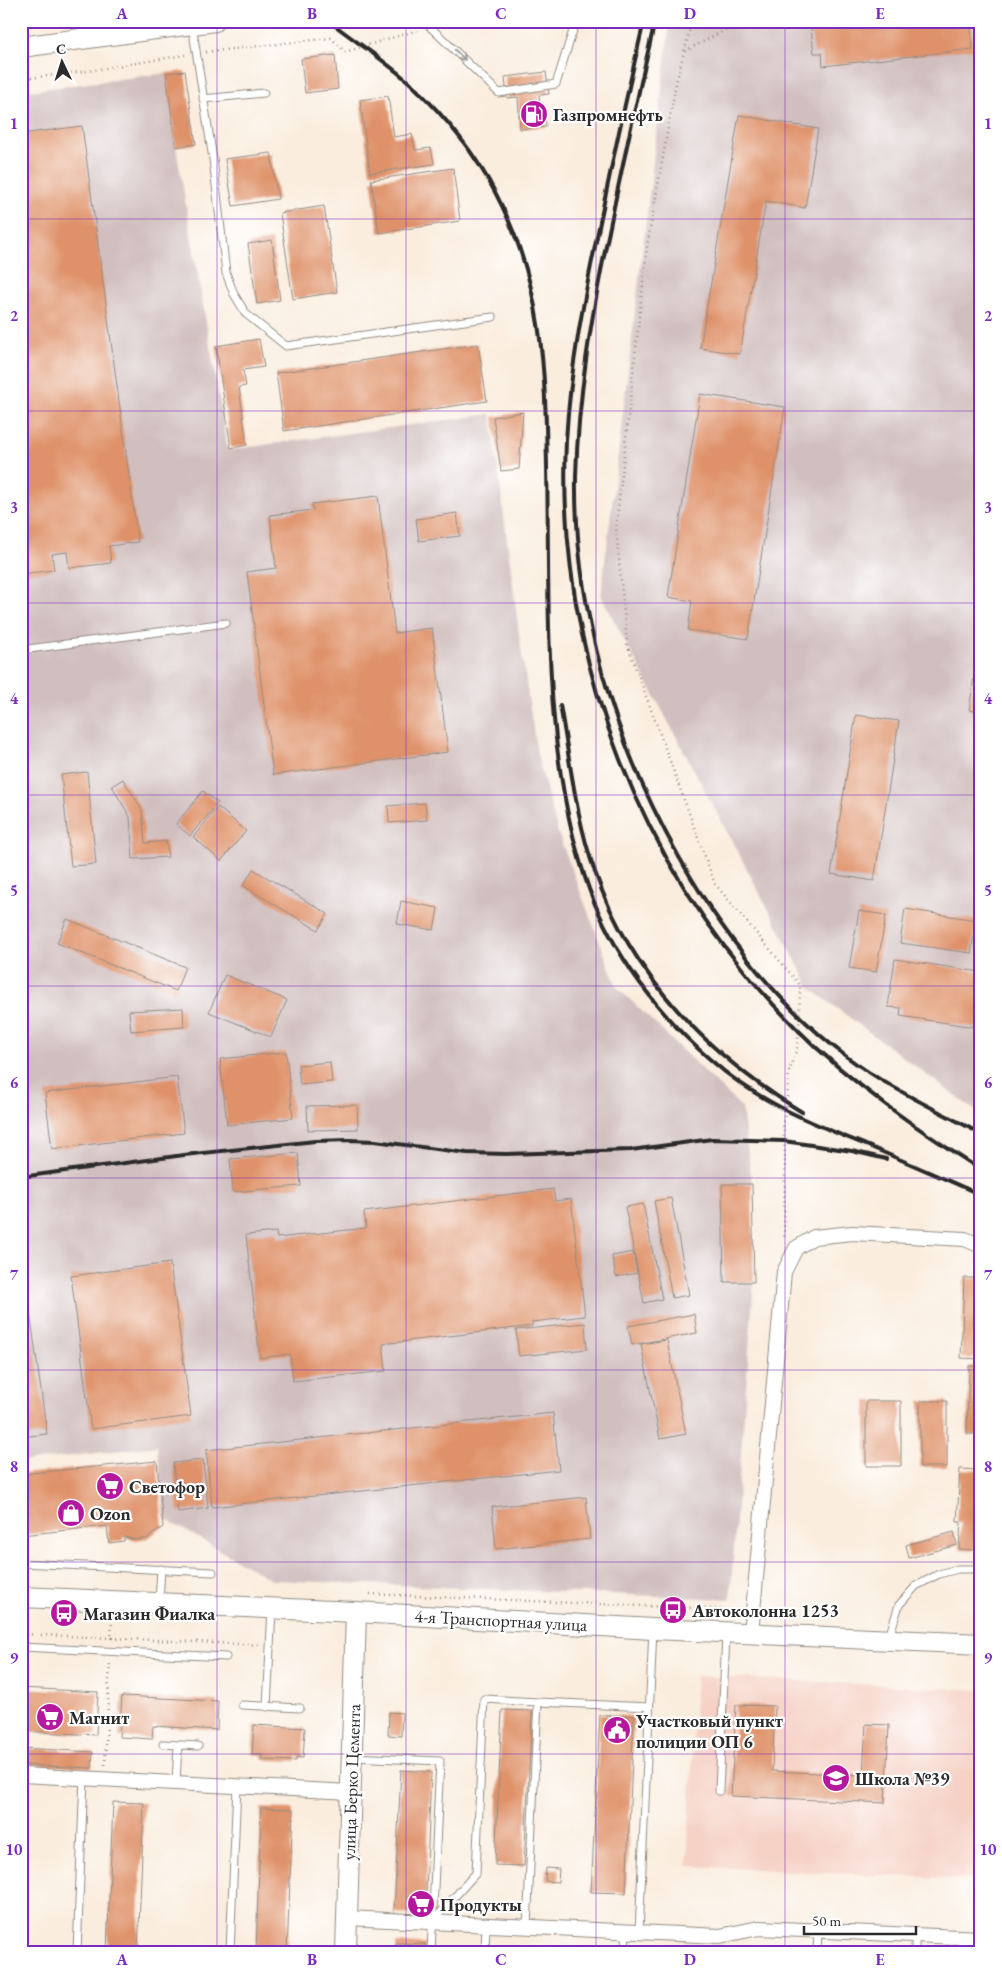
<svg xmlns="http://www.w3.org/2000/svg" width="1002" height="1973" font-family="'EB Garamond',serif">
<style>
.built{fill:#f6d1c5}
.industrial{fill:#d1bfbf}
.building{fill:#df9269}
.lines{fill:none;stroke-linecap:round;stroke-linejoin:round}
.lane-casing{stroke:#928c84;stroke-width:9}
.street-casing{stroke:#928c84;stroke-width:16}
.secondary-casing{stroke:#928c84;stroke-width:22}
.path{stroke:#928c84;stroke-width:2.5;stroke-dasharray:1 4;stroke-linecap:butt}
.lane{stroke:#fff;stroke-width:7}
.street{stroke:#fff;stroke-width:14}
.secondary{stroke:#fff;stroke-width:20}
.rail{stroke:#2b2b2b;stroke-width:4}
.oneway{stroke:#a0a0a0}
.grid{fill:none;stroke:#7b2cbf;stroke-width:1;stroke-opacity:0.55}
.labels{text-anchor:middle;dominant-baseline:central;stroke-width:4.5;stroke-linejoin:round;paint-order:stroke}
.poi-label{font-size:18px;font-weight:bold;fill:#2b2b2b;stroke:#fff;text-anchor:start}
.street-label{font-size:18px;fill:#2b2b2b;stroke:#fff}
.neatline{fill:none;stroke:#7b2cbf;stroke-width:2}
.grid-label{font-size:16px;text-anchor:middle;font-weight:bold;fill:#7b2cbf}
</style>
<rect width="100%" height="100%" fill="#fff"/>
<filter id="ink" filterUnits="userSpaceOnUse"><feTurbulence type="fractalNoise" baseFrequency=".02" numOctaves="2"/><feDisplacementMap in="SourceGraphic" scale="10" xChannelSelector="R" yChannelSelector="G"/><feConvolveMatrix kernelMatrix="1 2 1 2 8 2 1 2 1" color-interpolation-filters="sRGB"/></filter>
<filter id="wash" filterUnits="userSpaceOnUse"><feTurbulence type="fractalNoise" baseFrequency=".0096" numOctaves="4" result="noise"/><feDisplacementMap in="SourceGraphic" scale="20" xChannelSelector="R" yChannelSelector="G"/><feGaussianBlur stdDeviation="1.12" result="paint"/><feColorMatrix in="noise" values="0 0 0 0 0 0 0 0 0 0 0 0 0 0 0 0 0 1.4 0 .05"/><feComposite in="paint" operator="in"/></filter>
<g filter="url(#wash)">
<rect width="100%" height="100%" fill="#faedde"/>
<path class="built" d="M696,1676l285,14v190l-294,-14z"/>
<path class="industrial" d="M670,21h311v1094l-170,-126 -210,-393z
M166,73l10,74 52,303 263,-36 30,235 16,105 21,79 59,154 125,121 10,76 2,98 -24,317 -458,-19 -107,-61 -8,-73 -136,16v-1370z"/>
<g id="blocks">
<path class="building" d="M810,21h160l3,28 -150,17 -1,-13h-8z
M335,55l3,34 -33,4 -4,-34z
M185,71l11,73 -20,3 -10,-74z
M546,72l3,22 -10,1 1,13 4,-1 2,20 -26,2 -2,-32 -11,1 -2,-21z
M388,96l6,41 18,-3 3,16 16,-2 3,16 -64,9 -10,-73z
M739,115l79,14 -13,79 -39,-7 -26,153 -40,-6z
M82,126l56,416 -29,4 2,17 -42,5 -2,-16 -15,2 2,16 -33,4v-440z
M271,153l7,46 -45,7 -8,-47z
M453,168l7,53 -81,12 -8,-53z
M324,206l13,86 -44,7 -13,-86z
M272,240l8,60 -23,4 -9,-60z
M259,339l5,28 -21,3 3,16 -7,1 8,58 -16,3 -15,-102z
M478,344l9,57 -203,30 -8,-58z
M700,394l85,13 -37,232 -60,-9 4,-29 -24,-4z
M523,412l-4,57 -18,2 -8,-54z
M378,496l17,137 37,-5 16,124 -175,23 -26,-203 29,-4 -6,-53 43,-5 -1,-6z
M457,513l3,23 -41,5 -3,-22z
M977,658h4v54l-12,-2z
M856,715l43,6 -25,160 -43,-7z
M87,772l9,92 -25,2 -10,-91z
M123,779l19,31 3,33 21,-2 2,16 -35,2 -3,-42 -18,-31z
M203,791l15,12 -28,33 -14,-12z
M425,803l2,17 -38,3 -1,-17z
M218,807l28,24 -25,30 -28,-24z
M253,869l75,45 -10,16 -75,-44z
M401,901l37,7 -4,22 -37,-6z
M905,909l71,11 -5,33 -71,-10z
M859,911l27,4 -10,57 -27,-4z
M67,919l118,48 -9,24 -119,-48z
M895,959l86,13v56l-81,-12 1,-8 -13,-1z
M225,975l62,25 -16,37 -62,-25z
M183,1008l1,19 -53,4 -2,-20z
M286,1052l7,66 -66,7 -7,-66z
M330,1062l2,20 -32,3 -2,-20z
M177,1077l7,56 -132,16 -7,-56z
M357,1105l1,24 -50,1 -1,-24z
M298,1153l3,33 -68,6 -3,-33z
M722,1184h30l2,98h-30z
M553,1189l2,12 16,-2 14,117 -53,6v4l-149,18 3,27 -93,10 -3,-27 -30,4 -14,-123 30,-3 1,6 89,-10 -2,-16z
M671,1198l18,97 -17,3 -18,-97z
M643,1204l19,95 -18,4 -19,-96z
M633,1252l4,21 -21,4 -4,-21z
M170,1263l21,153 -100,13 -20,-153z
M21,1269h3l23,165 -26,3z
M964,1278h17v81l-20,-1z
M694,1314l3,19 -65,12 -4,-19z
M585,1323l2,26 -68,7 -3,-26z
M667,1340l19,94 -26,5 -19,-95z
M969,1366h12v68h-14z
M866,1401h35v65h-35z
M920,1401h27v66h-27z
M553,1413l6,57 -347,37 -6,-57z
M203,1460l5,48 -30,4 -5,-49z
M157,1461l6,66 -15,11 -12,2 -12,-3v4l-15,2 -2,-17 -86,9v-61z
M960,1469l19,1 -4,80 -16,-1 2,-27h-4z
M586,1497l4,42 -94,10 -4,-42z
M954,1532l3,13 -48,13 -3,-13z
M21,1688l77,4 -2,43 -75,-4z
M122,1696l96,5 -1,29 -64,-4 -1,13 -33,-2z
M736,1705l39,1 -3,65 91,4 3,-51 23,1 -4,78 -154,-7z
M502,1710l30,1 -8,155 -29,-1z
M389,1712l13,1 -1,23 -13,-1z
M600,1715l34,1 -8,177 -35,-1z
M254,1725l51,3 -2,30 -7,-1v4l-34,-1v-5h-10z
M21,1748l72,4 -1,16 -71,-3z
M401,1770l30,2 -6,143 -31,-2z
M113,1802l31,1 -6,149h-31z
M261,1808l32,1 -6,143h-31z
M546,1868l13,1 -1,13 -13,-1z
M396,1943l29,1v8h-29z
M493,1947l28,2v3h-28z"/>
</g>
</g>
<g filter="url(#ink)">
<use href="#blocks" fill-opacity="0" stroke="#928c84" stroke-width="1"/>
<g class="lines">
<g class="lane-casing">
<path id="lane" d="M424,21l75,72 57,-9 20,-63
M192,25l21,134 13,114 8,21 12,20 40,32 207,-29
M203,99l61,-6
M21,650l205,-27
M21,1563l192,9
M159,1602l2,-33
M889,1637l10,-32 17,-19 23,-12 19,-5h23
M21,1647l205,10
M242,1705l58,3
M267,1707l5,-98
M163,1744l35,2
M353,1757l87,4 -9,191
M176,1783l2,-38
M719,1791l7,-156
M432,1922l44,-49 8,-174 54,3
M527,1927l11,-225 111,5
M639,1932l14,-302
M77,1952l7,-174
M230,1952l7,-166
M485,1952l1,-27
M625,1952l1,-21
M817,1952l1,-22
M915,1952v-17
M962,1952v-15"/>
</g>
<g class="street-casing">
<path id="street" d="M751,1633l33,-361 12,-24 18,-11 38,-4 113,6 16,7
M21,1775l330,17
M347,1918l373,18 39,-8 222,10"/>
</g>
<g class="secondary-casing">
<path id="secondary" d="M21,47l194,-26
M21,1597l335,15 297,17 328,15
M346,1952l10,-340"/>
</g>
<path class="path" d="M692,21l-16,62 -29,164 -31,281 11,116 88,240 85,101 -1,47 -2,16 -8,24 -3,39 -3,11 2,31 -1,86
M443,23l14,-2
M685,51l58,-30
M206,52l125,-14 14,14 73,-22
M21,79l67,-8 97,-16
M370,1594l369,16
M112,1619l-1,19 150,7
M21,1634l90,4v2
M105,1765l5,-104"/>
<use href="#lane" class="lane"/>
<use href="#street" class="street"/>
<use href="#secondary" class="secondary"/>
<path class="rail" d="M329,21c27,21 57,40 82,63 33,31 64,69 85,110 47,89 49,174 51,272 3,140 -6,289 42,423 24,65 70,127 123,172 47,42 103,63 161,87 36,15 72,31 108,47
M644,21c-16,69 -31,137 -45,206 -15,71 -29,142 -33,214 -10,218 77,436 232,589 54,54 118,98 183,140
M655,21c-17,73 -33,146 -48,220 -16,78 -29,156 -31,235 -2,133 38,266 103,381 43,76 98,147 168,200 41,31 89,52 134,77
M560,705c10,55 16,114 35,167 36,104 115,185 207,240
M21,1177l163,-22 131,-14 34,-1 26,1 92,12 39,1 125,-4 81,-11 72,2 68,10 34,8"/>
</g>
<defs><path id="oneway-shaft" d="M-6 0H5M1.5-3L5.5 0L1.5 3" fill="none" stroke-width="1.6" stroke-linecap="round" stroke-linejoin="round" transform="scale(1.25)"/></defs>
<use class="oneway" href="#oneway-shaft" transform="translate(460 55) rotate(44)"/>
</g>
<path class="grid" d="M217,21v1931M406,21v1931M596,21v1931M785,21v1931M21,219h960M21,411h960M21,603h960M21,795h960M21,986h960M21,1178h960M21,1370h960M21,1562h960M21,1754h960"/>
<defs>
<g id="fuel-disc" transform="scale(1.4375)"><circle r="9.5" fill="#b5179e" stroke="#fff"/><path d="M-5.5-6h7V0h2V4h1.3V-2.5L3-4.5l.8-.8L6-3V5H2.5V1h-1V6h-7ZM-4.2-4.7v3.2H.2V-4.7Z" fill="#fff"/></g>
<g id="supermarket-disc" transform="scale(1.4375)"><circle r="9.5" fill="#b5179e" stroke="#fff"/><path d="M-6-5.5h2.5l.6 2H6L4.5 2H-2.5L-4.4-4H-6ZM-1.5 3.2a1.3 1.3 0 1 0 .1 0ZM3 3.2a1.3 1.3 0 1 0 .1 0Z" fill="#fff"/></g>
<g id="shop-disc" transform="scale(1.4375)"><circle r="9.5" fill="#b5179e" stroke="#fff"/><path d="M-5-2.5h2.3a2.7 3.5 0 0 1 5.4 0H5L5.5 6h-11ZM-1.5-2.5h3a1.5 2.3 0 0 0-3 0Z" fill="#fff"/></g>
<g id="bus-disc" transform="scale(1.4375)"><circle r="9.5" fill="#b5179e" stroke="#fff"/><path d="M-5-6H5V4H4V6H2V4H-2V6H-4V4H-5ZM-3.5-4V0h7V-4ZM-3.5 1.2v1.5H-2V1.2ZM2 1.2v1.5H3.5V1.2Z" fill="#fff"/></g>
<g id="civic-disc" transform="scale(1.4375)"><circle r="9.5" fill="#b5179e" stroke="#fff"/><path d="M-.6-6.5H3V-4.5H.6V-3L4-1V1h2V6H-6V1h2V-1L-.6-3ZM-1.2 2.5V6h2.4V2.5Z" fill="#fff"/></g>
<g id="school-disc" transform="scale(1.4375)"><circle r="9.5" fill="#b5179e" stroke="#fff"/><path d="M0-5L7-2L0 1L-7-2ZM-4 1L0 2.5L4 1V4Q0 6-4 4Z" fill="#fff"/></g>
</defs>
<g fill-rule="evenodd">
<use href="#fuel-disc" x="534" y="114"/>
<use href="#supermarket-disc" x="110" y="1486"/>
<use href="#shop-disc" x="71" y="1513"/>
<use href="#bus-disc" x="673" y="1610"/>
<use href="#bus-disc" x="64" y="1613"/>
<use href="#supermarket-disc" x="50" y="1717"/>
<use href="#civic-disc" x="617" y="1730"/>
<use href="#school-disc" x="836" y="1778"/>
<use href="#supermarket-disc" x="421" y="1904"/>
</g>
<g class="labels">
<g class="poi-label">
<text x="553" y="114">Газпромнефть</text>
<text x="129" y="1486">Светофор</text>
<text x="90" y="1513">Ozon</text>
<text x="692" y="1610">Автоколонна 1253</text>
<text x="83" y="1613">Магазин Фиалка</text>
<text x="69" y="1717">Магнит</text>
<text x="636" y="1720">Участковый пункт<tspan x="636" dy="21">полиции ОП 6</tspan></text>
<text x="855" y="1778">Школа №39</text>
<text x="440" y="1904">Продукты</text>
</g>
<g class="street-label">
<text transform="translate(501 1620) rotate(3)">4-я Транспортная улица</text>
<text transform="translate(351 1782) rotate(-88)">улица Берко Цемента</text>
</g>
</g>
<rect width="1002" height="1973" fill="none" stroke="#fff" stroke-width="55"/>
<g transform="translate(62 62) rotate(356)" stroke="#ffffff" stroke-width="4" paint-order="stroke">
<path d="M0-4L9 19L0 12L-9 19Z" fill="#2b2b2b"/>
<text y="-8" font-size="14" font-weight="bold" text-anchor="middle" fill="#2b2b2b">С</text>
</g>
<path d="M804 1926v8h112v-8" fill="none" stroke="#2b2b2b" stroke-width="2.5"/>
<text x="812" y="1926" font-size="15" fill="#2b2b2b" stroke="#ffffff" stroke-width="4" paint-order="stroke">50 m</text>
<rect x="28" y="28" width="946" height="1918" class="neatline"/>
<g class="grid-label">
<text x="122" y="19">A</text>
<text x="312" y="19">B</text>
<text x="501" y="19">C</text>
<text x="690" y="19">D</text>
<text x="880" y="19">E</text>
<text x="14" y="129">1</text>
<text x="988" y="129">1</text>
<text x="14" y="321">2</text>
<text x="988" y="321">2</text>
<text x="14" y="513">3</text>
<text x="988" y="513">3</text>
<text x="14" y="704">4</text>
<text x="988" y="704">4</text>
<text x="14" y="896">5</text>
<text x="988" y="896">5</text>
<text x="14" y="1088">6</text>
<text x="988" y="1088">6</text>
<text x="14" y="1280">7</text>
<text x="988" y="1280">7</text>
<text x="14" y="1472">8</text>
<text x="988" y="1472">8</text>
<text x="14" y="1663">9</text>
<text x="988" y="1663">9</text>
<text x="14" y="1855">10</text>
<text x="988" y="1855">10</text>
<text x="122" y="1965">A</text>
<text x="312" y="1965">B</text>
<text x="501" y="1965">C</text>
<text x="690" y="1965">D</text>
<text x="880" y="1965">E</text>
</g>
</svg>
